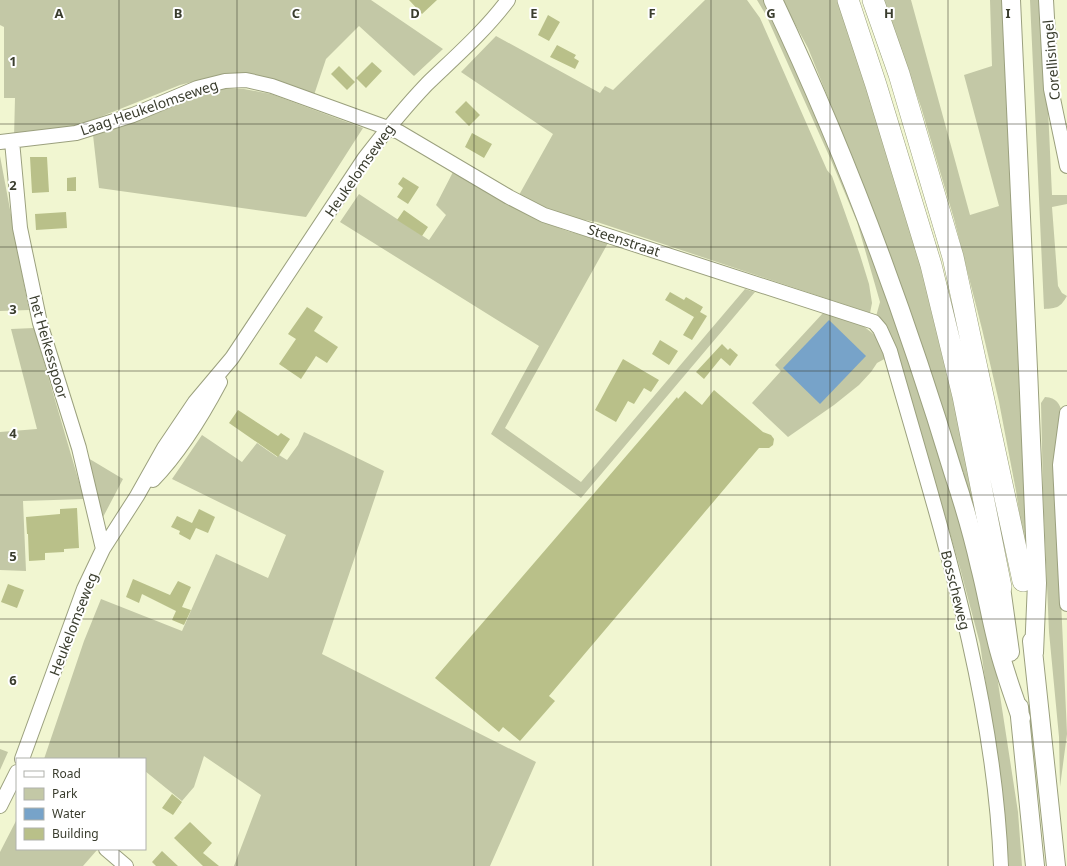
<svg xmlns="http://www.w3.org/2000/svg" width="1067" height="866" font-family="'Noto Sans',sans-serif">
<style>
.green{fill:#c3c8a6}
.water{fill:#77a3c9}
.building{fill:#b9c089}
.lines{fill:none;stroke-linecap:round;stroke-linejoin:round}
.minor-casing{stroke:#9ba07e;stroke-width:16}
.major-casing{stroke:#9ba07e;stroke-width:20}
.highway-casing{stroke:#9ba07e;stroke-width:22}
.minor{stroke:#fff;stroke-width:14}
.major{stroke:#fff;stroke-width:18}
.highway{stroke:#fff;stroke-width:21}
.grid{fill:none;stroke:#3a3d2e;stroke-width:1;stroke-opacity:0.55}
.labels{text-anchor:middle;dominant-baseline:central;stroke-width:4;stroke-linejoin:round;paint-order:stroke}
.street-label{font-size:14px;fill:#3a3d2e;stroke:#fff}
.grid-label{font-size:13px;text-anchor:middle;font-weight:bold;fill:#3a3d2e;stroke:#fff;stroke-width:4;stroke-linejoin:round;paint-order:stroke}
</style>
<rect width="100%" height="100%" fill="#f1f6d1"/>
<path class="green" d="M0,0h371l72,49 -29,27 -55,-50 -33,33 -12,36 -41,-16 -32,-6 -22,2 -39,10 -110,44 -56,9 1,-40h-11v-71l-4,-2z
M705,0h42l13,18 67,152 5,6 28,79 9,29 3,19 -2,10 -273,-91 -25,-4 -35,-14 -18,-9 34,-61 -92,-62 35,-36 104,57 5,-7 8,4z
M757,0h9l77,173 116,327 36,163 23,149 4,54h-13l-6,-64 -23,-158 -20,-76 -36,-125 -31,-90 -18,-33 5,-18 -23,-80 -26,-62 -65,-145z
M782,0h58l54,164 58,219 33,172 -93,-294 -37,-96 -47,-117z
M883,0h28l59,215 29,-9 -35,-131 28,-9 -2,-66h17l24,592 -15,-101 -17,-89 -17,-73 -28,-110 -33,-112z
M1030,0h13l9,195h15v9l-15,3 6,79 4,7 5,3c-7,12 -10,12 -23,13z
M222,89h22l27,5 92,34 -57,89 -207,-29 -6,-53 59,-20 38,-16z
M0,156l26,139 3,15 -29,1z
M453,172c37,21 73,44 114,59 13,4 27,7 41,12l-103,185 76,54 164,-193 10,3 -174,206 -90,-64 48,-88 -199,-124 19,-28 70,46 17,-25 -10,-10z
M823,313l39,12 14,11 12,21 -11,6 -6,9 -12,13 -25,20 -46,32 -36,-34 29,-32 -6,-6z
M34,328l50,171 -61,2 3,70 -26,-1v-138l37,-3 -26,-100z
M1045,397c12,1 14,6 18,17l-4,141 8,179 -7,53 -1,-50 -10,-105 -6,-140 -2,-89z
M304,432l80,39 -62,183 214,108 -46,104h-256l27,-71 -57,-39 -10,31 -12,14 -37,-30v-12h-101l40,-118 17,-42 81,32 34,-77 52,24 18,-43 -114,-56 30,-44 40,27 15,-19 20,14 2,-2 8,5 11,-15z
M88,458l35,21 -21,40z
M0,749l8,3 -8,18z
M17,819v30h78l2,1 -14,16h-83v-14z"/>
<path class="water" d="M829,320l37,36 -46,48 -37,-36z"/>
<path class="building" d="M409,0h28l-15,14z
M548,15l12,7 -11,19 -11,-6z
M557,45l19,10 -2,3 5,3 -4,8 -25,-12z
M372,62l10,9 -16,17 -10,-10z
M339,66l16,16 -8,8 -16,-16z
M466,101l14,14 -11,11 -14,-14z
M472,133l20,11 -8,14 -19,-11z
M30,157h17l2,35 -17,1z
M76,177v14h-9v-13z
M403,177l16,10 -11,17 -11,-7 6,-9 -5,-4z
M404,210l24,17 -6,9 -25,-16z
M66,212l1,16 -31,2 -1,-16z
M670,292l14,8 2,-3 17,10 -3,5 7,4 -15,24 -9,-5 11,-18 -29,-17z
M307,307l16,10 -9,14 24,16 -11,16 -11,-7 -15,23 -22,-15 17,-25 -8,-5z
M660,340l18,11 -9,14 -17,-11z
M722,344l6,6 2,-2 8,7 -8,11 -9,-8 -17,21 -8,-7z
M623,359l36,21 -8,12 -7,-4 -10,16 -6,-3 -12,21 -21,-12z
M714,390l49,42 8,3 3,4 -1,6 -4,3h-10l-210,248 6,5 -35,40 -17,-14 -4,5 -64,-54 242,-281 1,2 7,-8 17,14z
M238,410l40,26 3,-3 9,6 -12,18 -49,-34z
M77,508l2,40 -15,1v3l-19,1v7l-16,1 -1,-27h-1l-1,-17 34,-3v-5z
M199,509l16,8 -7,16 -12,-5 -6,12 -11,-6 1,-3 -9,-4 6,-11 15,7z
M133,579l37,16 8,-14 13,6 -9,20 9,3 -7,15 -12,-5 4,-9 -34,-17 -3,9 -13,-6z
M8,584l16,6 -7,18 -16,-6z
M172,794l10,8 -9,13 -11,-7z
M190,822l22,21 -9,10 16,13h-16l-29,-28z
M162,851l16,15h-22l-4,-4z"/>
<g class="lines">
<g class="minor-casing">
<path id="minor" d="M1046,0l5,89 16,77
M12,141l8,87 20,95 39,125 24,101
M0,142l76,-9 57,-18 64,-27 28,-7 21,-1 26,6 127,46 110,65 35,18 330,107 6,7 10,22c48,169 104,339 111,515
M1067,413l-7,52 7,139
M153,480c27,-28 49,-64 67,-98
M22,759l62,-170 19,-40 34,-53 27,-48 31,-46 37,-44 132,-199c20,-26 40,-51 63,-75 28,-27 58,-53 81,-84
M0,806l17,-34
M106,849l20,17"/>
</g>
<g class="major-casing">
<path id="major" d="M773,0c73,153 132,313 181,475 10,30 19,61 26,92 6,23 10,47 16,71 6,27 16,53 25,80
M1011,0l17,369 9,214 -3,70
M1001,587l9,65
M1032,641l24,225
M1019,707l16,159"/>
</g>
<g class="highway-casing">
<path id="highway" d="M848,0l28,85 55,180 32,131 38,191
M873,0l26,74 54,183 70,324"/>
</g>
<use href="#minor" class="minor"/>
<use href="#major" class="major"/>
<use href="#highway" class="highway"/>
</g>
<path class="grid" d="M119,0v759M237,0v866M356,0v866M474,0v866M593,0v866M711,0v866M830,0v866M948,0v866M0,124h1067M0,247h1067M0,371h1067M0,495h1067M0,619h1067M0,742h1067M119,849v17"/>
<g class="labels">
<g class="street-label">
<text transform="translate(1051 60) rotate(-95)">Corellisingel</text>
<text transform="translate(149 107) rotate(-19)">Laag Heukelomseweg</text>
<text transform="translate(359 170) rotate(-55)">Heukelomseweg</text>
<text transform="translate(624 240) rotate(18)">Steenstraat</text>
<text transform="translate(49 347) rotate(74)">het Heikesspoor</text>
<text transform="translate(956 590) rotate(76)">Bosscheweg</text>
<text transform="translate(73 624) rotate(-69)">Heukelomseweg</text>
</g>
</g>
<g class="grid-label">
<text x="59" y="18">A</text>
<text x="178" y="18">B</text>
<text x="296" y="18">C</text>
<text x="415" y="18">D</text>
<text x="534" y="18">E</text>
<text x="652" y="18">F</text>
<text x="771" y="18">G</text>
<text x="889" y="18">H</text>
<text x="1008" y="18">I</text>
<text x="13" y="66">1</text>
<text x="13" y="190">2</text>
<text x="13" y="314">3</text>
<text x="13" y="438">4</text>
<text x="13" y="561">5</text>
<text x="13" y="685">6</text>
</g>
<rect x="16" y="758" width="130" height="92" fill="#ffffff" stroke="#b0b1ab"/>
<rect x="24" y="771" width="20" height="6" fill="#ffffff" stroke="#b0b1ab"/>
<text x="52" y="778" font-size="12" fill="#3a3d2e">Road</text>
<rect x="24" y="788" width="20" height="12" fill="#c3c8a6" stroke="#b0b1ab"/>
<text x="52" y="798" font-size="12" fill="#3a3d2e">Park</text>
<rect x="24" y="808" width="20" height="12" fill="#77a3c9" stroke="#b0b1ab"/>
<text x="52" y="818" font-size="12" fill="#3a3d2e">Water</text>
<rect x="24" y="828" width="20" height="12" fill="#b9c089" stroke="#b0b1ab"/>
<text x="52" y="838" font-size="12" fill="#3a3d2e">Building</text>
</svg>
